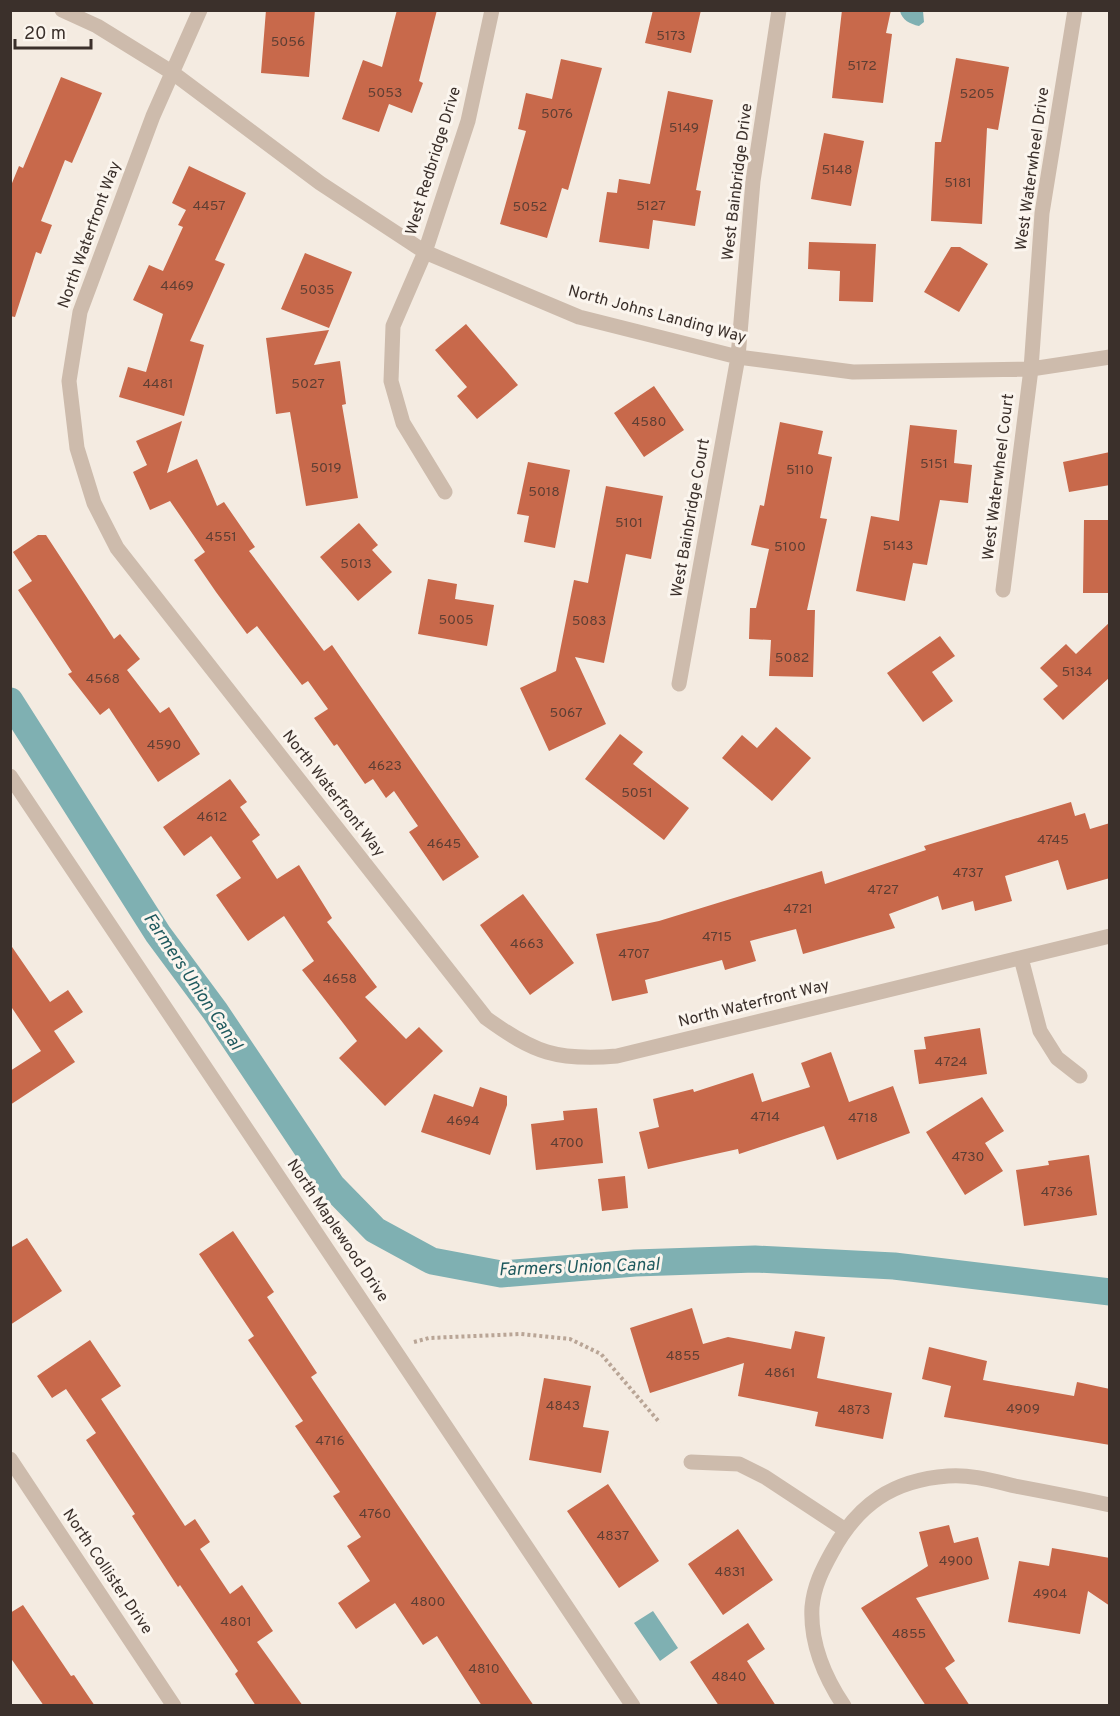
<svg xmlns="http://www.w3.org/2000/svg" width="1120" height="1716" font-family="Overpass,sans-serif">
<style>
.water{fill:#7fb0b2}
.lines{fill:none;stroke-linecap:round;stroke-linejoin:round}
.canal{stroke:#7fb0b2;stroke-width:27}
.building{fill:#c8694b}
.path{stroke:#b9a596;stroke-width:4;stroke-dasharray:3 3;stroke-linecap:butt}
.minor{stroke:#cdbbac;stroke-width:15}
.labels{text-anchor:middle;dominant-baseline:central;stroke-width:6;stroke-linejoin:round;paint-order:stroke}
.number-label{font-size:14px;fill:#5e3e33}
.street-label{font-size:16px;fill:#3b302b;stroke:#fbf5ee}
.water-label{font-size:18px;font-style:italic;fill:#1f5a5e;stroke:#fbf5ee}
</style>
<rect width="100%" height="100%" fill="#f4ebe1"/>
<path class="water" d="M900,11h23l1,11 -5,4c-9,-2 -17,-6 -19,-15z
M653,1611l25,37 -18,13 -26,-38z"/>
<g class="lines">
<path class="canal" d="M10,701l148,233 57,77 117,175 43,44 57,31 69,13 134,-11 120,-4 139,7 216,26"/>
</g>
<path class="building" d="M266,10h49l-6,67 -48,-4z
M397,10h40l-18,71 4,2 -11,30 -23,-9 -10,28 -37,-13 21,-59 19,7z
M653,10h48l-10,43 -46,-10z
M842,10h49l-5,23 6,1 -9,69 -51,-5z
M956,58l53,9 -11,63 -11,-2 -5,96 -51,-3 4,-79h6z
M561,59l41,9 -34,122 -6,-2 -15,50 -47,-14 26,-93 -8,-2 8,-36 26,6z
M61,77l41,16 -30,70 -7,-3 -24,61 11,4 -11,29 -5,-2 -21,65 -5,-1v-128l9,-22 4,2z
M668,91l45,9 -17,90 5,1 -6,35 -42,-6 -4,29 -50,-7 8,-50 10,1 2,-14 31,5z
M824,133l40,8 -13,65 -40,-7z
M189,166l57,27 -31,67 10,4 -35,77 14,4 -20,71 -65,-19 9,-30 18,5 17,-58 -30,-14 16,-35 14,6 20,-44 -5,-2 8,-15 -14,-7z
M809,242l67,2 -3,58 -34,-1 1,-30 -32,-2z
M951,247h9l28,17 -29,48 -35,-20z
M305,253l47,19 -23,56 -48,-19z
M466,324l52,61 -41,34 -20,-23 10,-9 -32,-37z
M329,330l-15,35 26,-4 6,43 -4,1 16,93 -52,8 -16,-94 -14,2 -10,-76z
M654,386l30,44 -40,27 -30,-44z
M182,421l-15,52 30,-14 20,47 7,-4 31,45 -6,4 75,100 8,-6 147,212 -36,24 -34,-49 9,-6 -24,-35 -8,7 -13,-19 -8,5 -28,-40 -3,2 -20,-28 14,-9 -20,-28 -6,4 -45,-59 -10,8 -31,-42 -22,-32 11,-8 -35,-51 -20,9 -17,-38 14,-7 -11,-24z
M780,422l43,9 -5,23 14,3 -12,61 7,1 -20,91h8l-2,67 -44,-1 2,-36 -22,-1 1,-31h6l13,-59 -18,-4 9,-40 4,1z
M910,425l47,5 -3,33 18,2 -4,38 -28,-3 -13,65 -14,-2 -8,38 -49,-10 15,-75 28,5z
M1110,452v33l-41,7 -6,-30z
M528,462l42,8 -15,78 -31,-6 5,-26 -12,-2z
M606,486l57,10 -12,63 -25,-5 -22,109 -29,-6 31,67 -57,27 -29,-63 36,-17 18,-91 14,3z
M1084,520h26v73h-27z
M359,523l19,22 -6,5 20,22 -34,29 -38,-44z
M38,535h8l68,104 6,-5 20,25 -13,11 33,43 9,-6 31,47 -42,28 -49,-74 -9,7 -32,-41 4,-2 -54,-82 14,-9 -19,-29z
M428,579l29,5 -2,15 39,6 -7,41 -69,-12z
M1110,622v55l-47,43 -20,-21 15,-13 -18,-18 26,-24 10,10z
M940,636l15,20 -23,16 21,29 -30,21 -36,-49z
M776,727l35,31 -39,43 -50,-43 20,-23 15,13z
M620,734l23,18 -10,12 56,44 -25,32 -79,-61z
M230,779l17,23 -7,5 20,28 -8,6 25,38 22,-14 33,53 -5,4 50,65 -12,10 41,42 13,-12 24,24 -58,55 -46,-48 18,-17 -55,-71 12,-9 -30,-45 -36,25 -32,-46 25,-17 -30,-42 -27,20 -21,-29z
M1071,802l4,14 10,-3 5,16 20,-6v55l-43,12 -9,-30 -53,16 7,25 -37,10 -2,-10 -31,9 -4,-14 -49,18 6,14 -92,26 -7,-25 -46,12 6,20 -31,9 -3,-10 -77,20 3,13 -36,8 -16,-67 63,-13 163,-50 3,13 101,-34 -2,-4z
M523,894l51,69 -44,32 -50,-70z
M10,944l40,58 18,-12 15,22 -29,19 21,31 -65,43v-34l31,-20 -31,-46z
M980,1028l7,46 -68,10 -5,-34 12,-1 -2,-12z
M831,1052l18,50 44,-16 17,47 -73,27 -13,-34 -85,28 -1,-5 -90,20 -9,-37 20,-5 -6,-28 40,-10 1,3 59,-19 9,29 48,-15 -9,-24z
M480,1087l27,9v9l-17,50 -69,-23 13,-38 39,13z
M982,1097l22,34 -19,12 18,28 -38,24 -39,-63z
M597,1108l6,55 -67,7 -5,-46 33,-4 -1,-9z
M1089,1155l8,60 -73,11 -8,-56 33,-5 -1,-4z
M625,1176l3,32 -26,3 -4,-32z
M233,1231l41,61 -7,5 50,76 -6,4 223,329h-52l-45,-70 -14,9 -28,-42 -39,26 -18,-26 32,-22 -23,-35 14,-9 -28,-41 7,-4 -45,-66 8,-5 -55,-81 6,-4 -55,-82z
M27,1238l35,53 -52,34v-77z
M692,1308l11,36 25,-7 63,12 4,-18 30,6 -8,41 75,15 -9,46 -68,-13 3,-14 -80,-16 6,-33 -94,30 -20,-65z
M90,1340l31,46 -20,13 84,127 10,-7 15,23 -10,7 30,45 12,-9 31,46 -16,11 46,64h-47l-21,-32 3,-3 -58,-86 -2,2 -46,-71 3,-2 -49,-74 10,-7 -30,-44 -14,9 -15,-22z
M929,1347l58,14 -4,19 91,16 3,-14 33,7v56l-166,-28 7,-31 -29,-7z
M544,1378l47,8 -8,41 26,4 -8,42 -72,-13z
M608,1484l51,77 -40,27 -52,-77z
M949,1525l5,18 24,-6 11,42 -73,19 39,63 -10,7 25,38h-44l-65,-98 67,-42 -9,-34z
M738,1529l35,51 -50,35 -35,-51z
M1052,1548l58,10v48l-22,-15 -8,43 -72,-12 11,-61 30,5z
M23,1605l48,71 3,-1 21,31h-51l-34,-49v-44z
M748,1623l17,26 -18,12 29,45h-57l-29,-44z"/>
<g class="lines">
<path class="path" d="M414,1342l15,-4 92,-4 49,5 31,15 59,69"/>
<path class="minor" d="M62,10l35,16 76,47 147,110 105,69 154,65 159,40 115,15 178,-3 79,-12
M200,10l-47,106 -73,196 -11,69 8,67 17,55 23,45 369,470c48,35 71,43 131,38l493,-120
M445,492l-42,-69 -12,-42 2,-55 32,-74 43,-131 24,-111
M1003,590l28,-221 11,-156 33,-203
M679,684l59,-327 15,-176 26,-171
M10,776l623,930
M1021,958l19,73 17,27 23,18
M10,1459l164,247
M691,1462l48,2 26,13 79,52
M844,1706c-20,-30 -34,-63 -32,-99 2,-21 10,-37 20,-55 26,-48 61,-72 116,-76 22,-2 46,5 67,10 32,6 63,12 95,19"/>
</g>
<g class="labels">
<g class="number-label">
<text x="671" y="36">5173</text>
<text x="288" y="42">5056</text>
<text x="862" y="66">5172</text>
<text x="385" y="93">5053</text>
<text x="977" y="94">5205</text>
<text x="557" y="114">5076</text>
<text x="684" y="128">5149</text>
<text x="837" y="170">5148</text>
<text x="958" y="183">5181</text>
<text x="209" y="206">4457</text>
<text x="651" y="206">5127</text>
<text x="530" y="207">5052</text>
<text x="177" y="286">4469</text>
<text x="317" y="290">5035</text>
<text x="158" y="384">4481</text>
<text x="308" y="384">5027</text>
<text x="649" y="422">4580</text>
<text x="934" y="464">5151</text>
<text x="326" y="468">5019</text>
<text x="800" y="470">5110</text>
<text x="544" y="492">5018</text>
<text x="629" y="523">5101</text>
<text x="221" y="537">4551</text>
<text x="898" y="546">5143</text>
<text x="790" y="547">5100</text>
<text x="356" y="564">5013</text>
<text x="456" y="620">5005</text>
<text x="589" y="621">5083</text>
<text x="792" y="658">5082</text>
<text x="1077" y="672">5134</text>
<text x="103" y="679">4568</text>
<text x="566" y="713">5067</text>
<text x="164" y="745">4590</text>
<text x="385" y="766">4623</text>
<text x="637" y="793">5051</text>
<text x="212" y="817">4612</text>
<text x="1053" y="840">4745</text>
<text x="444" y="844">4645</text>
<text x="968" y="873">4737</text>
<text x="883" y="890">4727</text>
<text x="798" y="909">4721</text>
<text x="717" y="937">4715</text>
<text x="527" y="944">4663</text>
<text x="634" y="954">4707</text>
<text x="340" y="979">4658</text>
<text x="951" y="1062">4724</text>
<text x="765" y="1117">4714</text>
<text x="863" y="1118">4718</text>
<text x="463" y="1121">4694</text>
<text x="567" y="1143">4700</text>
<text x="968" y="1157">4730</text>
<text x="1057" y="1192">4736</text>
<text x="683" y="1356">4855</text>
<text x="780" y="1373">4861</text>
<text x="563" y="1406">4843</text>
<text x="1023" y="1409">4909</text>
<text x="854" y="1410">4873</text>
<text x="330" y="1441">4716</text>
<text x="375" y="1514">4760</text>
<text x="613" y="1536">4837</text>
<text x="956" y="1561">4900</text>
<text x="730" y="1572">4831</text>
<text x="1050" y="1594">4904</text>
<text x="428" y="1602">4800</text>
<text x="236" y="1622">4801</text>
<text x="909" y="1634">4855</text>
<text x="484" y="1669">4810</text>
<text x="729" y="1677">4840</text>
</g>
<g class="street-label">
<text transform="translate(434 161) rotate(-73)">West Redbridge Drive</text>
<text transform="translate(1033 169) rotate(-82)">West Waterwheel Drive</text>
<text transform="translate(738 182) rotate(-83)">West Bainbridge Drive</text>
<text transform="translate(90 235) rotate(-70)">North Waterfront Way</text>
<text transform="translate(657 315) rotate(15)">North Johns Landing Way</text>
<text transform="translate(999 477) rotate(-83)">West Waterwheel Court</text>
<text transform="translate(691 518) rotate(-80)">West Bainbridge Court</text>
<text transform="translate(333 794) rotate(52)">North Waterfront Way</text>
<text transform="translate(754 1004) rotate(-14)">North Waterfront Way</text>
<text transform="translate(337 1231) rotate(56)">North Maplewood Drive</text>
<text transform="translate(107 1572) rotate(56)">North Collister Drive</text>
</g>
<g class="water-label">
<text transform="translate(192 982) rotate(56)">Farmers Union Canal</text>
<text transform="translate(579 1268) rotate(-2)">Farmers Union Canal</text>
</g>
</g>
<rect width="1120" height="1716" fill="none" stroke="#3b302b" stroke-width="24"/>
<path d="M15 39v9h76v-9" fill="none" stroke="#3b302b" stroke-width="3"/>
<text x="24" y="39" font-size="18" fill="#3b302b" stroke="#fbf5ee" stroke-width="4.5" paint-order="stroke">20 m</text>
</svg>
